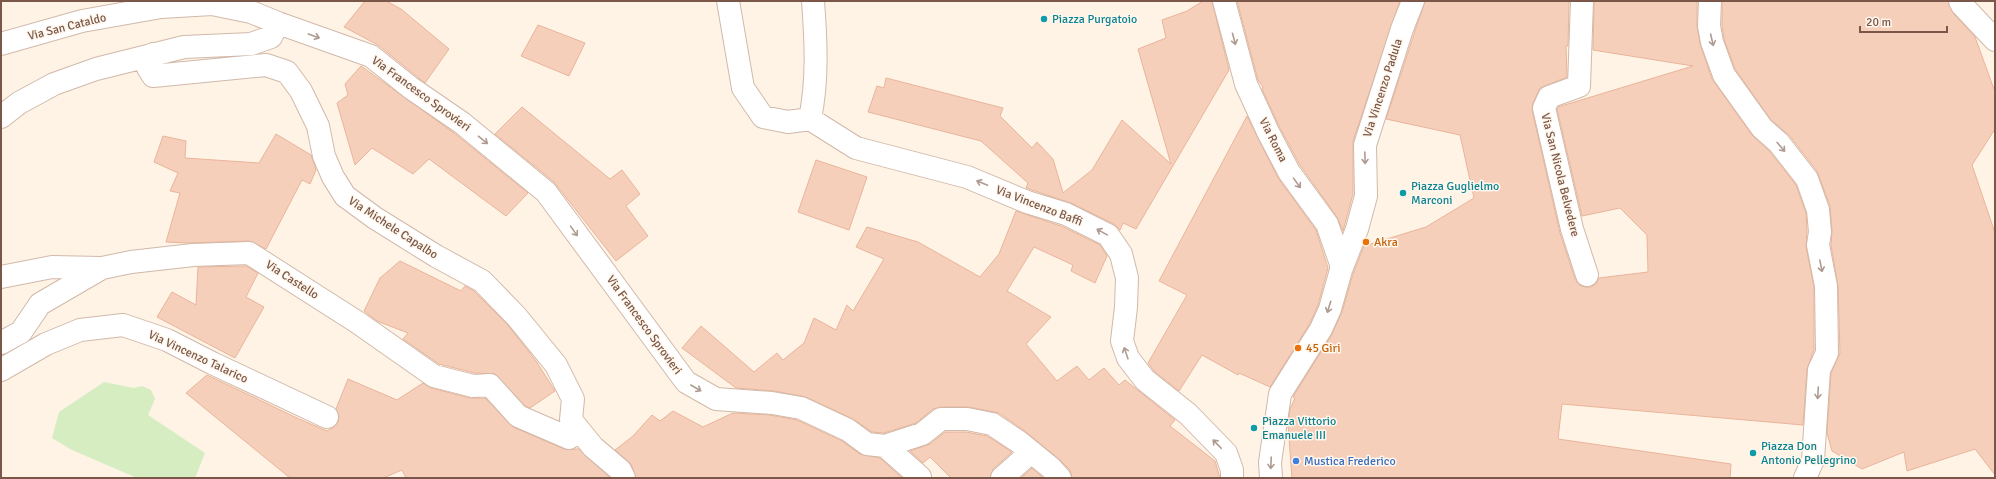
<svg xmlns="http://www.w3.org/2000/svg" width="1996" height="479" font-family="Signika,sans-serif">
<style>
.green{fill:#d6edc2}
.building{fill:#f6cfbb;stroke:#eab49a}
.lines{fill:none;stroke-linecap:round;stroke-linejoin:round}
.minor-casing{stroke:#d1b9aa;stroke-width:24}
.minor{stroke:#fff;stroke-width:22}
.oneway{stroke:#af9a91}
.culture-dot{fill:#0f9aa8;stroke:#fff7ed;stroke-width:1.5}
.food-dot{fill:#e8710a;stroke:#fff7ed;stroke-width:1.5}
.shop-dot{fill:#3f7fe0;stroke:#fff7ed;stroke-width:1.5}
.labels{text-anchor:middle;dominant-baseline:central;stroke-width:3;stroke-linejoin:round;paint-order:stroke}
.culture-label{font-size:12px;fill:#0d838f;stroke:#fff7ed;text-anchor:start}
.street-label{font-size:12px;fill:#7a5748;stroke:#fff7ed}
.food-label{font-size:12px;fill:#c56008;stroke:#fff7ed;text-anchor:start}
.shop-label{font-size:12px;fill:#366cbe;stroke:#fff7ed;text-anchor:start}
</style>
<rect width="100%" height="100%" fill="#fef3e5"/>
<path class="green" d="M104,382l30,6 8,-2 9,4 4,9 -7,16 57,38 -10,25h-58l-65,-28 -20,-12 7,-26z"/>
<path class="building" d="M365,1h21l15,8 48,40 -24,34 -47,-38 -34,-18z
M1203,1h9l17,69 -93,159 -13,-6 -3,7 -6,-6 -43,-21 -45,-15 2,-5 -47,-42 -113,-29 9,-26 7,2 2,-10 117,30 -3,8 32,32 5,-6 16,17 10,34 29,-23 30,-50 49,44 -33,-115 28,-11 -4,-18 25,-9z
M1237,1h163l-47,140v53l-10,37 -6,-14 -37,-52 -21,-39 -17,-37 1,-2 -5,-7z
M1425,1h144l-1,45h-2l1,31 -27,11 -7,15 -1,7 28,123 15,46 4,6 6,2h6l5,-3 3,-6 49,-6 -1,-37 -27,-27 -38,8 -25,-107 1,-2 135,-41 -100,-16 1,-49h103v25l3,18 12,35 40,56 18,17 26,33 10,28 1,19 -1,15 8,40v63l-7,19 -4,56 -241,-21 -4,35 173,25 -1,14h-438l-4,-54 2,-15 5,-11 -2,-1 39,-63 10,-22 11,-38 11,-28 62,-19 48,-29 -14,-63 -74,-16z
M1722,1h226l5,12 22,24 20,55v37l-23,36 23,68v242l-20,-26 -68,22 -3,-19 -42,17 -30,-18 -5,-18 4,-60 9,-20 -2,-67 -7,-41 1,-14 -2,-25 -13,-35 -28,-36 -18,-15 -36,-51 -11,-30 -2,-14z
M538,25l47,18 -16,33 -48,-20z
M361,66l93,67 74,60 -22,23 -77,-57 -16,15 -41,-26 -17,17 -18,-62 11,-8 -3,-11z
M522,107l88,72 12,-9 18,24 -14,12 22,30 -32,25 -62,-79 -59,-48z
M1247,116l31,62 38,52 12,38 -10,37 -8,18 -40,64 -31,-14 -1,2 -36,-20 -23,36 -25,-20 -6,-8 39,-68 -28,-14z
M276,134l35,21 5,15 -6,14 -8,-4 -36,69 -17,-8 -60,2 -23,-1 14,-49 -10,-2 8,-18 -24,-11 9,-26 23,5 -1,17 74,5z
M816,160l51,17 -18,53 -51,-18z
M1016,211l45,15 39,19 7,11 -12,27 -24,-12 2,-6 -39,-18 -27,44 44,26 -25,27 31,37 20,-15 12,14 15,-12 15,17 6,-5 50,40 -5,6 45,35 5,17h-148l-2,-8 -10,-10 -34,-28 -27,-19 -30,-6h-28l-8,2 -17,14 -32,10 -12,-1 -19,-13 -47,-22 -32,-6 -38,-3 -54,-40 19,-22 53,46 23,-19 6,7 21,-17 10,-25 22,12 11,-25 6,6 31,-52 -28,-12 11,-20 51,15 62,35 19,-23z
M400,261l61,30 4,-5 9,5 33,33 29,37 19,30 -25,17 -5,-2 -30,-32 -21,-1 -35,-9 -36,-25 5,-6 -31,-12 -13,-10 16,-33z
M246,266l12,7 -12,24 18,10 -29,51 -78,-41 15,-25 24,13 2,-38z
M207,375l90,43 30,13 7,-4 4,-5 1,-6 -3,-7 12,-30 49,21 26,-17 8,5 39,10h15l28,29 51,22h15l31,29h-204l-4,-8 -19,8h-93l-104,-85z
M673,411l30,16 30,-14 37,2 27,5 45,21 18,13 20,4 22,20h-266l-5,-14 -16,-14 18,-14 19,-21 8,6z
M945,432h21l21,4 25,16 -19,17 -3,9h-39l-21,-21 -7,6 -13,-12 20,-7z
M1032,468l10,9 1,1h-22z"/>
<g class="lines">
<g class="minor-casing">
<path id="minor" d="M728,1l15,87 20,29 25,5 22,-3c8,-40 6,-78 3,-118
M1224,1l22,83 22,48 21,40 38,52 14,40v6
M1582,1l-3,85 -30,11 -5,11 28,121 15,46
M1710,1l-1,25 3,16 12,33 38,53 17,15 28,36 11,31 2,22 -2,13 8,41 1,67 -8,17 -6,90 -8,18
M1960,1l2,4 33,35
M278,23l93,33 40,32 51,35 84,69 140,190 30,17 56,4 29,5 47,22 19,14 18,2 37,-12 19,-15h26l25,5 27,18 32,26 9,10
M1,44l81,-23 79,-14 51,-3 39,8 27,11 -7,14 -20,7 -67,3 -88,22 -42,15 -35,19 -18,14
M153,54l-5,14 5,8 113,-11 21,7 14,19 17,35 6,30 9,21 12,19 30,22 61,38 46,25 34,35 40,49 17,34 -2,21 22,27 27,23 4,8
M810,119l46,29 111,29 60,25 39,12 42,21 13,19 6,24 -1,29 -4,34 6,17 17,22 43,34 38,39 6,17v8
M1,277l51,-10 49,1
M1,343l20,-11 19,-28 62,-36 29,-6 62,-7 56,-2 108,69 77,54 39,10 17,-1 28,31 51,22
M1,370l45,-26 34,-14 43,-5 44,15 45,23 115,54
M885,446l35,31
M1002,478l29,-26
M1271,478l-1,-16 10,-68 41,-65 9,-20 11,-39 16,-41 9,-33 -1,-51 37,-116 11,-28"/>
</g>
<use href="#minor" class="minor"/>
</g>
<defs><path id="oneway-shaft" d="M-6 0H5M1.5-3L5.5 0L1.5 3" fill="none" stroke-width="1.6" stroke-linecap="round" stroke-linejoin="round"/></defs>
<g class="oneway">
<use href="#oneway-shaft" transform="translate(314 36) rotate(20)"/>
<use href="#oneway-shaft" transform="translate(1234 39) rotate(75)"/>
<use href="#oneway-shaft" transform="translate(1712 40) rotate(77)"/>
<use href="#oneway-shaft" transform="translate(483 140) rotate(39)"/>
<use href="#oneway-shaft" transform="translate(1781 147) rotate(50)"/>
<use href="#oneway-shaft" transform="translate(1365 158) rotate(88)"/>
<use href="#oneway-shaft" transform="translate(982 183) rotate(-157)"/>
<use href="#oneway-shaft" transform="translate(1297 183) rotate(54)"/>
<use href="#oneway-shaft" transform="translate(574 231) rotate(55)"/>
<use href="#oneway-shaft" transform="translate(1102 232) rotate(-151)"/>
<use href="#oneway-shaft" transform="translate(1821 266) rotate(79)"/>
<use href="#oneway-shaft" transform="translate(1329 307) rotate(107)"/>
<use href="#oneway-shaft" transform="translate(1126 353) rotate(-109)"/>
<use href="#oneway-shaft" transform="translate(696 388) rotate(30)"/>
<use href="#oneway-shaft" transform="translate(1818 393) rotate(93)"/>
<use href="#oneway-shaft" transform="translate(1217 444) rotate(-134)"/>
<use href="#oneway-shaft" transform="translate(1271 463) rotate(92)"/>
</g>
<g class="culture-dot">
<circle cx="1044" cy="19" r="4"/>
<circle cx="1403" cy="193" r="4"/>
<circle cx="1254" cy="428" r="4"/>
<circle cx="1753" cy="453" r="4"/>
</g>
<g class="food-dot">
<circle cx="1366" cy="242" r="4"/>
<circle cx="1298" cy="348" r="4"/>
</g>
<circle class="shop-dot" cx="1296" cy="461" r="4"/>
<g class="labels">
<g class="culture-label">
<text x="1052" y="19">Piazza Purgatoio</text>
<text x="1411" y="186">Piazza Guglielmo<tspan x="1411" dy="14">Marconi</tspan></text>
<text x="1262" y="421">Piazza Vittorio<tspan x="1262" dy="14">Emanuele III</tspan></text>
<text x="1761" y="446">Piazza Don<tspan x="1761" dy="14">Antonio Pellegrino</tspan></text>
</g>
<g class="street-label">
<text transform="translate(67 27) rotate(-14)">Via San Cataldo</text>
<text transform="translate(1383 88) rotate(-72)">Via Vincenzo Padula</text>
<text transform="translate(421 94) rotate(36)">Via Francesco Sprovieri</text>
<text transform="translate(1273 140) rotate(63)">Via Roma</text>
<text transform="translate(1560 175) rotate(76)">Via San Nicola Belvedere</text>
<text transform="translate(1039 206) rotate(21)">Via Vincenzo Baffi</text>
<text transform="translate(393 228) rotate(33)">Via Michele Capalbo</text>
<text transform="translate(292 280) rotate(33)">Via Castello</text>
<text transform="translate(644 325) rotate(54)">Via Francesco Sprovieri</text>
<text transform="translate(198 357) rotate(25)">Via Vincenzo Talarico</text>
</g>
<g class="food-label">
<text x="1374" y="242">Akra</text>
<text x="1306" y="348">45 Giri</text>
</g>
<g class="shop-label">
<text x="1304" y="461">Mustica Frederico</text>
</g>
</g>
<rect width="1996" height="479" fill="none" stroke="#7a5748" stroke-width="4"/>
<path d="M1860 26v6h87v-6" fill="none" stroke="#7a5748" stroke-width="2"/>
<text x="1866" y="26" font-size="12" fill="#7a5748" stroke="#fff7ed" stroke-width="3" paint-order="stroke">20 m</text>
</svg>
